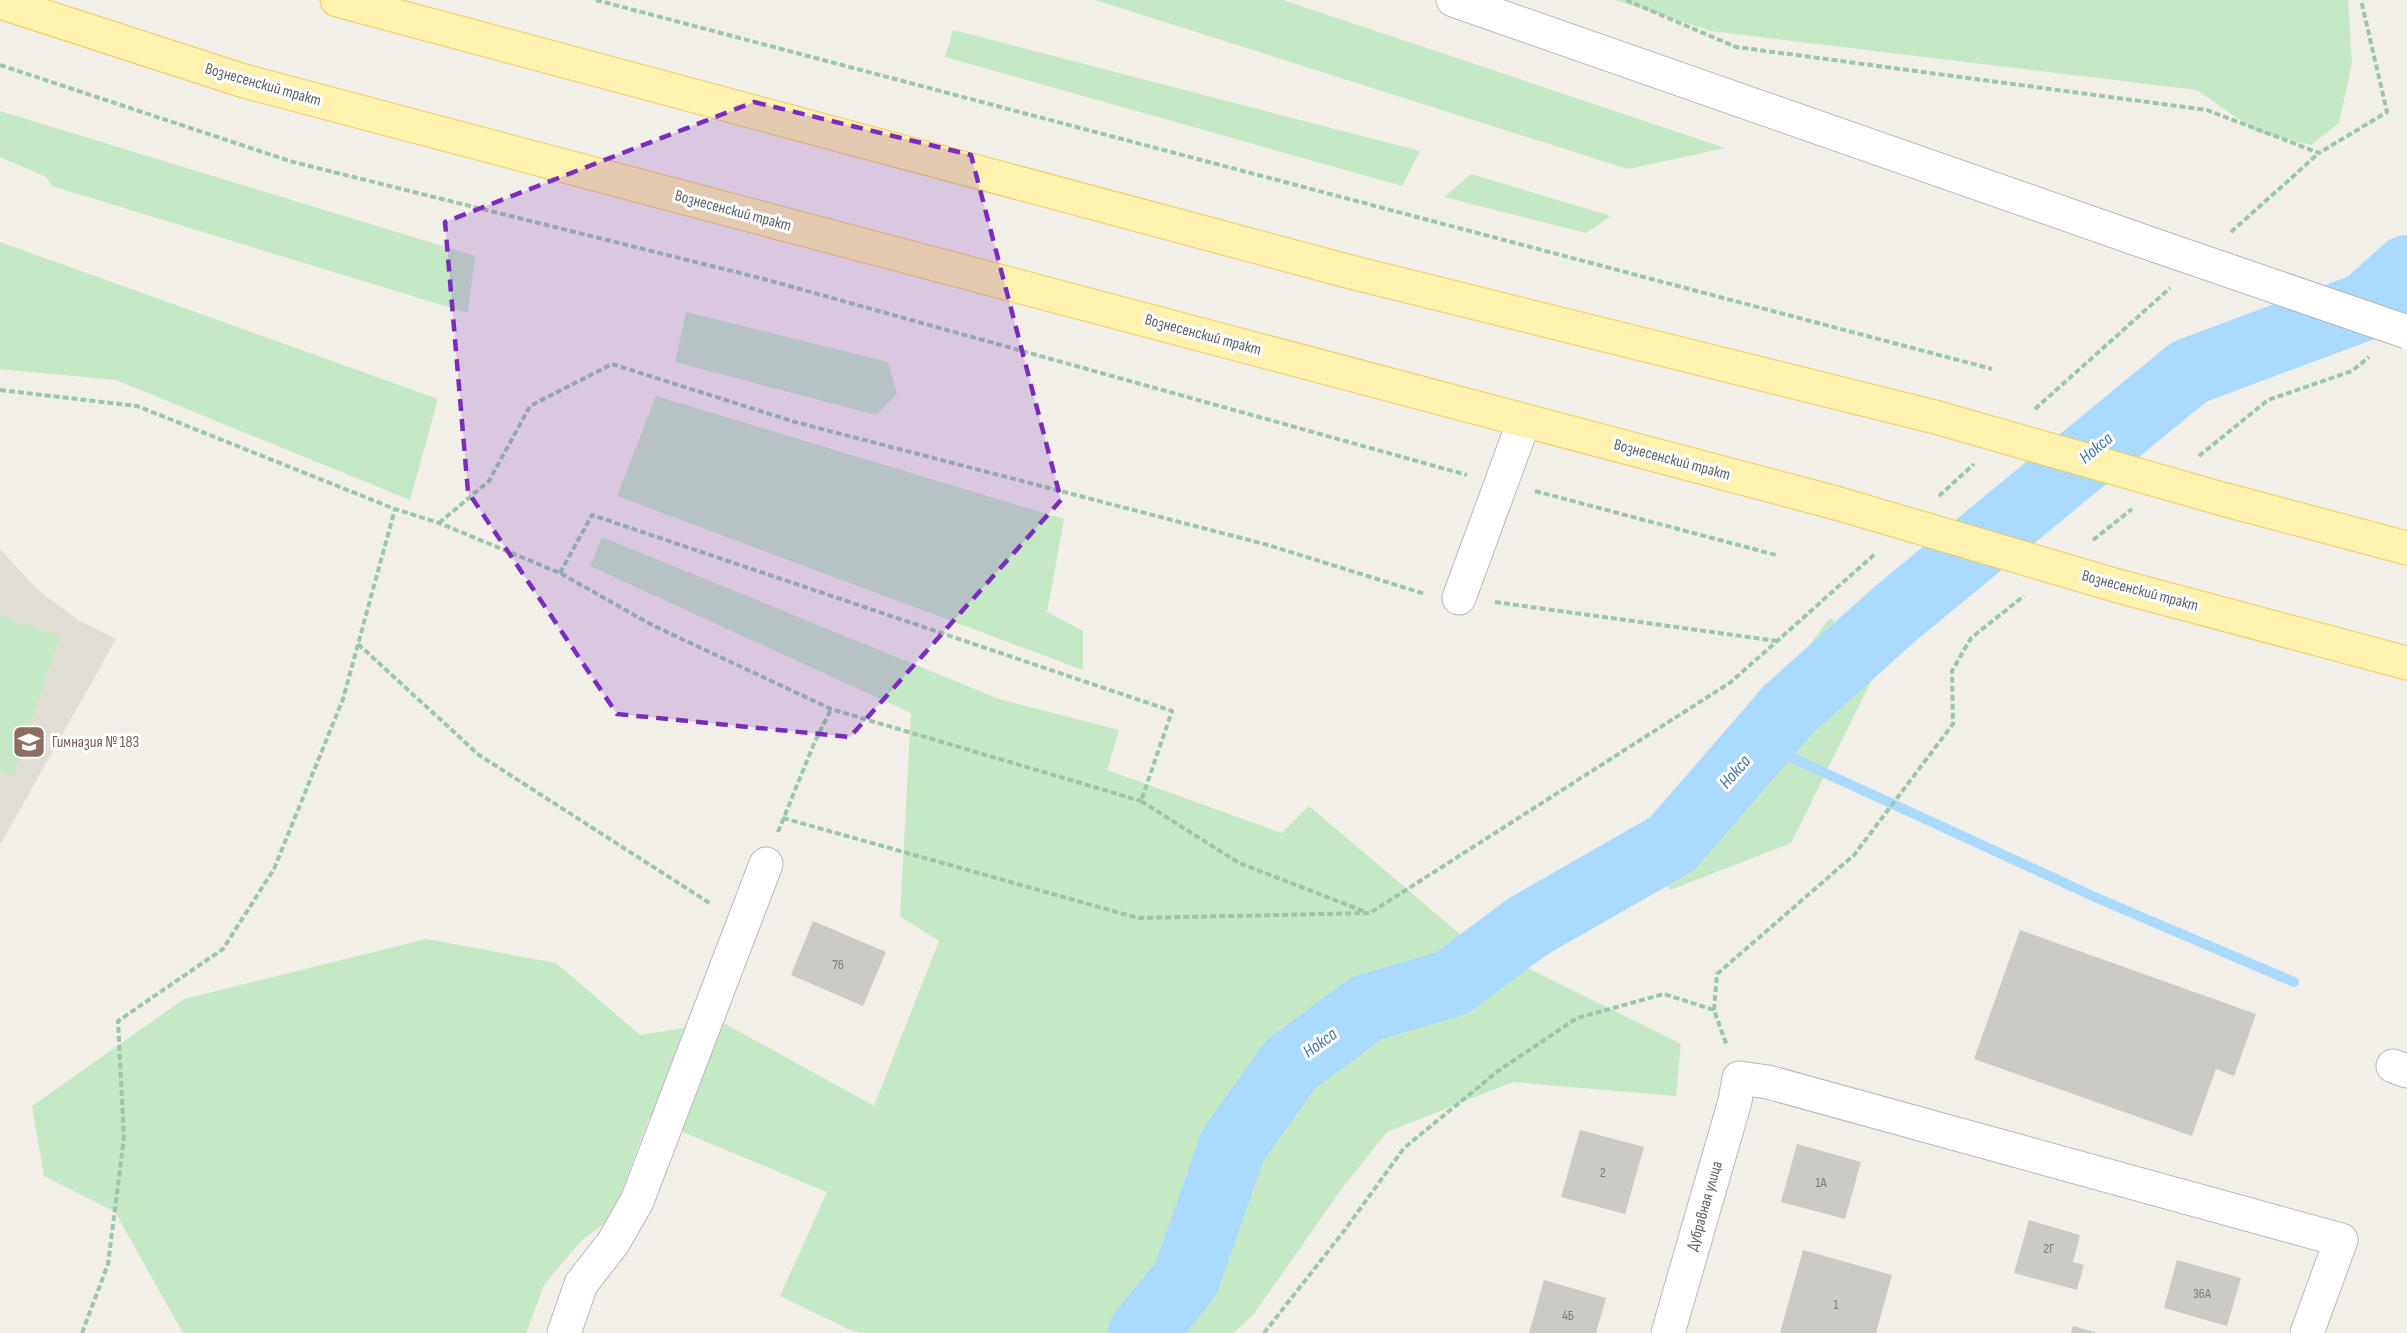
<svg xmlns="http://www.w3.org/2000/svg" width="2407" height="1333" font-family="'Sofia Sans Condensed',sans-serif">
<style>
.education{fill:#e1ded6}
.green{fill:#c5e8c5}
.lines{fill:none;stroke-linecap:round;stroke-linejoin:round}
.stream{stroke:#aadaff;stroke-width:10}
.river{stroke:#aadaff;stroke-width:68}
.building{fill:#cccac5}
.minor-casing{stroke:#b5b8bc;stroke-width:35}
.major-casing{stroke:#f2c960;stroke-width:35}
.path{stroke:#9cc7a9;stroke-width:4;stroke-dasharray:6 3;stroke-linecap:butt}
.minor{stroke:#fff;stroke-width:33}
.major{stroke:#fff2af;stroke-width:33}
.minor-bridge-casing{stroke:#b5b8bc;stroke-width:35;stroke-linecap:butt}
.major-bridge-casing{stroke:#f2c960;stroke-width:35;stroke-linecap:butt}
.minor-bridge{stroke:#fff;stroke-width:33}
.major-bridge{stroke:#fff2af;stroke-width:33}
.marked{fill:#7b2cbf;fill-opacity:0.2;stroke:#7b2cbf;stroke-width:4.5;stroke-dasharray:12 8;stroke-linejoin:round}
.labels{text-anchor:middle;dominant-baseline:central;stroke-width:6;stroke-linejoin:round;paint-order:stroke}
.number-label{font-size:14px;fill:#7a7d7f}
.street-label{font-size:16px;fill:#5f6368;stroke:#fff}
.education-label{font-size:16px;fill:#785e54;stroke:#fff;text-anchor:start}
.water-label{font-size:18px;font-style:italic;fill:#4174aa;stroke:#fff}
</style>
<rect width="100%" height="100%" fill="#f1efe8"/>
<path class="education" d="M0,549l38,41 40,30 38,19 -116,206z"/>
<path class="green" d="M1095,0h188l442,148 -97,21z
M1615,0h733l4,63 -13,60 -28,22 -54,-13 -60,-42 -486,-59z
M953,30l467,121 -18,35 -457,-129z
M0,111l475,145 -7,57 -416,-127 -6,-9 -46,-20z
M1471,174l140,42 -25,17 -142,-36z
M0,242l438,157 -28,101 -294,-120 -116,-11z
M686,312l202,50 9,32 -21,21 -201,-53z
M656,396l408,123 -17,93 36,19v39l-466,-174z
M602,537l397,162 120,31 -12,40 175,63 27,-27 152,129 220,109 -5,52 -163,-14 -126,50 -44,55 -90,128 -19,18h-373l-13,-4 -68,-33 47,-104 -178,-74 -37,99 -31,24 -37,44 -18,48h-343l-68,-121 -71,-36 -12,-70 152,-107 242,-60 130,24 84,72 82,-13 152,84 65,-165 -39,-25 11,-203 -321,-147z
M0,616l60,20 -47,140 -13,-4z
M1830,618l53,39 -92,186 -121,47 -26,-39 54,-76 60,-63z"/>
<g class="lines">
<path class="stream" d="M1760,743l337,155 197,84"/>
<path class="river" d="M1142,1333l44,-54 47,-134 58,-81 76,-56 85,-25 75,-56 145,-83 116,-134 108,-97 293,-241 177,-66 41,-37"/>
</g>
<path class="building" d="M813,921l73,31 -23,54 -72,-31z
M2020,930l236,84 -22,62 -18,-7 -24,67 -218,-77z
M1580,1130l64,17 -19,67 -64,-17z
M1797,1144l64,18 -16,57 -64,-17z
M2029,1220l51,15 -7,27 11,3 -7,25 -63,-17z
M1803,1250l89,25 -16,58h-96z
M2177,1260l64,18 -14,48 -63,-18z
M1544,1280l62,18 -10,35h-67z
M2073,1326l22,6v1h-24z"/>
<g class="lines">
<g class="minor-casing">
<path id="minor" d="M1453,0l704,246
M1459,598l65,-177
M2393,1066l14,5
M564,1333l17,-49 32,-41 24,-42 129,-337
M1668,1333l67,-232 4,-23 29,4 573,158 -34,93"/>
</g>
<g class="major-casing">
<path id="major" d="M337,0l1006,270 592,147
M0,2l244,79 1592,422
M2226,500l181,48
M2118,586l289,77"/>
</g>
<path class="path" d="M596,0l1396,369
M1626,0l110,47 471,63 112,43 68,-41 -26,-112
M0,65l293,97 471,117 703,196
M2231,232l88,-79
M0,390l137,16 258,103 44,14 121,50 92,52 179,84 310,92
M2035,409l135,-121
M2199,456l69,-56 84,-29 17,-14
M1535,491l241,64
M1939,496l35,-32
M439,523l50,-42 41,-75 82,-42 183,58 473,123 157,49
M2093,540l39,-31
M560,573l32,-58 580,196 -31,90 98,62 127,49
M1495,602l282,39
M358,644l121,111 232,149
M783,818l355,100 232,-5 361,-231 145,-129
M778,832l35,-86 18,-37
M1714,1010l3,-36 137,-119 99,-131 -1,-53 19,-33 53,-42
M82,1333l26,-69 16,-126 -6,-117 105,-72 51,-80 69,-170 52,-190
M1264,1333l80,-102 60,-83 94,-77 79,-53 87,-24 50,16 13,36"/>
<use href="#minor" class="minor"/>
<use href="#major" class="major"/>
<g class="minor-bridge-casing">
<path id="minor-bridge" d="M2157,246l250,86"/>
</g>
<g class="major-bridge-casing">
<path id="major-bridge" d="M1935,417l291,83
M1836,503l282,83"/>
</g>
<use href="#minor-bridge" class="minor-bridge"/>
<use href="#major-bridge" class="major-bridge"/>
</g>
<path class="marked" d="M754,102l217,53 90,345 -211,237 -233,-23 -149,-222 -23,-270z"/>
<defs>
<g id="school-square" transform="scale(1.725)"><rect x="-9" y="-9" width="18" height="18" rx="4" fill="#8d6e63" stroke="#fff"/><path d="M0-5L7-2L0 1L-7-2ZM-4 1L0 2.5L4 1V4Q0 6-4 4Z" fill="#fff"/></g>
</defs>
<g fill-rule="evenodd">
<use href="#school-square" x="29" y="742"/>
</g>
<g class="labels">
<g class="number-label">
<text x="838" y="964">76</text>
<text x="1603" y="1172">2</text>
<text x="1821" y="1182">1А</text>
<text x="2049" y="1248">2Г</text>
<text x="2202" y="1293">36А</text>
<text x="1836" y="1304">1</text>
<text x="1568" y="1315">4Б</text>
</g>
<g class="street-label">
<text transform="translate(263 85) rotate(16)">Вознесенский тракт</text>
<text transform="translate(733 211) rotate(15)">Вознесенский тракт</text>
<text transform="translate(1203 335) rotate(15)">Вознесенский тракт</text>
<text transform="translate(1672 460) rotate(15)">Вознесенский тракт</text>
<text transform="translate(2140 591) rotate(15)">Вознесенский тракт</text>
<text transform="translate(1705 1206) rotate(-74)">Дубравная улица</text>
</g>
<g class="education-label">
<text x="52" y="742">Гимназия № 183</text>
</g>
<g class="water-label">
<text transform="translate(2096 448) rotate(-40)">Нокса</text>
<text transform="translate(1735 772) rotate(-49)">Нокса</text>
<text transform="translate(1320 1043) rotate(-36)">Нокса</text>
</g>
</g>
</svg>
